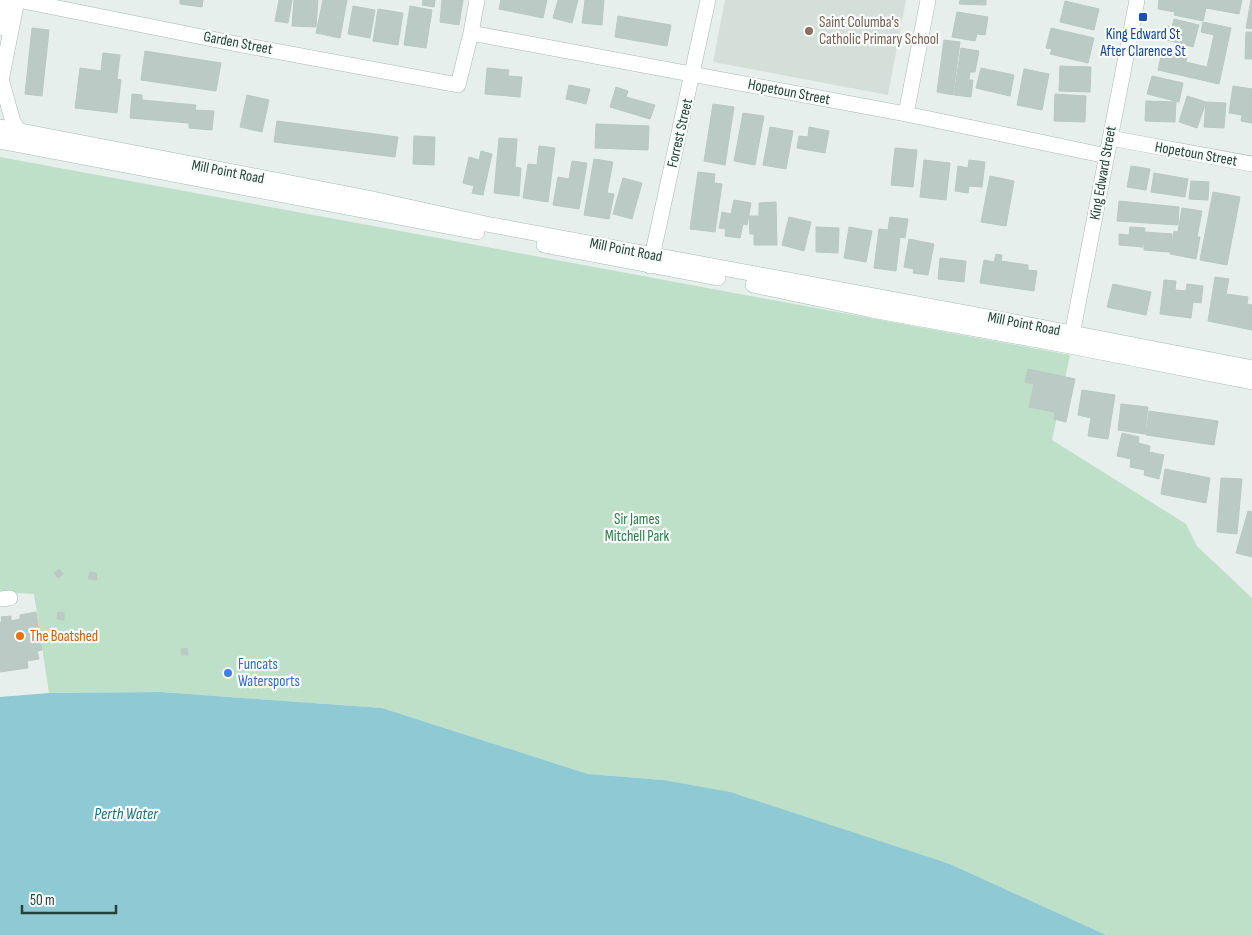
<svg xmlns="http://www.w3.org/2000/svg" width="1252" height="935" font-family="'Sofia Sans Condensed',sans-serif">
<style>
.built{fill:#d4dfda}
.green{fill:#bfe0c8}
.water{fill:#8ec9d4}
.building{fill:#bbcac4;stroke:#b8c9c2}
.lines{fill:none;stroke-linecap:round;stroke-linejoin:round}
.minor-casing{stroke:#a8b8b2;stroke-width:16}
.tertiary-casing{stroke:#a8b8b2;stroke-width:16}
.secondary-casing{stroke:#a4bbb3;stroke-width:16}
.minor{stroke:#fff;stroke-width:15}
.tertiary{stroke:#fff;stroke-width:15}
.secondary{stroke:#fff;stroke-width:15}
.transit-dot{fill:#1a4fb4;stroke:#f7fbf9;stroke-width:2}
.education-dot{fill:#8d6e63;stroke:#f7fbf9;stroke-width:2}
.food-dot{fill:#e8710a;stroke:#f7fbf9;stroke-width:2}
.shop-dot{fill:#3f7fe0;stroke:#f7fbf9;stroke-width:2}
.labels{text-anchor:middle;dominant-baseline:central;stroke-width:4.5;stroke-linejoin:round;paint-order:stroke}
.education-label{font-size:15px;fill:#785e54;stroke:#f7fbf9;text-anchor:start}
.transit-label{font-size:15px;fill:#164399;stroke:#f7fbf9}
.street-label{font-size:15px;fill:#24423a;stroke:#f7fbf9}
.park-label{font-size:15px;fill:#2d7a4b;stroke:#f7fbf9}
.food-label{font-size:15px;fill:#c56008;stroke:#f7fbf9;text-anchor:start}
.shop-label{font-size:15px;fill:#366cbe;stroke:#f7fbf9;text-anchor:start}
.water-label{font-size:16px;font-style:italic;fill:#1c6f80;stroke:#f7fbf9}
</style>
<rect width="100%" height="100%" fill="#e6efeb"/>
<path class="built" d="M725,0h181l-18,95 -175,-33z"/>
<path class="green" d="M0,157l1070,198 -18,85 134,84 11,22 55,52v337h-146l-156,-71 -287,-84 -75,-6 -206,-66 -221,-16 -112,1 -15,-99 -34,-2z"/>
<path class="water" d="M161,692l221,16 206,66 75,6 67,12 220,72 156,71h-1106v-238l49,-4z"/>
<path class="building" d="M180,0h23l-1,7 -22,-3z
M279,0h13l-4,23 -13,-2z
M294,0h24l-2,27 -24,-1z
M323,0h24l-7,38 -24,-5z
M423,0h12l-1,7 -12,-2z
M442,0h21l-4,25 -19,-3z
M501,0h46l-4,18 -44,-9z
M558,0h20l-6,23 -19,-5z
M585,0h19l-2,25 -20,-2z
M960,0h26v5l-27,-1z
M1159,0h83l-3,14 -33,-6 -3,13 -29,-6 1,-3 -17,-3z
M1251,0h1v29l-6,-1z
M1065,1l34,8 -5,21 -34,-8z
M353,6l22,4 -5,28 -22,-4z
M410,6l22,4 -6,38 -22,-3z
M378,9l25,4 -5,32 -25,-4z
M957,12l31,5 -3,18 -8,-1 -2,7 -23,-4z
M618,16l53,9 -4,21 -52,-9z
M1174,19l25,6 -6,22 -30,-8 4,-13 5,1z
M1203,22l28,6 -12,56 -61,-14 4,-18 25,5 -1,5 21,5 7,-32 -13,-3z
M32,28l17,2 -7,66 -17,-2z
M1051,28l43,10 -6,25 -38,-9 2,-5 -6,-1z
M1246,32h6v27h-7z
M944,40l16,2 -7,53 -16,-3z
M961,48l18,3 -4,21h-5l-1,8h4l-2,17 -17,-2z
M145,51l76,12 -5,28 -75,-11z
M103,53l17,2 -3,24 4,1 -4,33 -42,-5 5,-40 21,3z
M1060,66l31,1 -1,25 -31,-1z
M487,68l22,2 -1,6 14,1 -2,20 -35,-3z
M981,68l33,7 -4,21 -34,-8z
M1024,69l25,5 -7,36 -25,-5z
M1152,76l31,7 -4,19 -32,-8z
M569,85l21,4 -4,15 -20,-5z
M1233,86l19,3v34l-11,-2 1,-6 -13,-2z
M616,87l12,4 -2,6 29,8 -5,14 -40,-12z
M132,94l10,1v5l54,5 -1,5 19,1 -2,19 -23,-2v-5l-59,-5z
M1055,94l31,2 -1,26 -31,-1z
M247,95l22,5 -7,32 -22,-5z
M1187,96l19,6 -9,26 -18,-6z
M1146,101l30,1 -1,20 -30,-1z
M1206,102l20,1 -2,25 -20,-1z
M713,104l21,3 -9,58 -21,-4z
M743,113l21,3 -9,49 -21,-4z
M277,121l121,16 -3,20 -121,-15z
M596,124l53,2 -1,24 -53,-2z
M770,127l23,4 -7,38 -23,-4z
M809,127l20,4 -4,22 -28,-5 2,-12 9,1z
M414,136l21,1 -1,28 -21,-1z
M499,138l18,1 -2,28 6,1 -2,28 -25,-3z
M539,146l16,2 -7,54 -25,-4 5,-34 9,1z
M895,148l22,2 -4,37 -22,-2z
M481,151l11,3 -9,41 -11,-2 2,-7 -11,-3 6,-26 10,3z
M594,159l19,3 -6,31 7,1 -5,25 -25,-4z
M924,160l26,3 -4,37 -26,-3z
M969,160l16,2 -3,25 -13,-1 -1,7 -13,-2 3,-25 10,2z
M572,161l15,2 -8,46 -26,-4 5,-28 11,2z
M1131,166l19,3 -4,21 -19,-3z
M698,172l17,2 -1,9 8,1 -7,48 -25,-3z
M1154,173l34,6 -3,18 -34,-5z
M990,176l24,5 -8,45 -25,-4z
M623,178l19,5 -10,36 -19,-5z
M1191,181l18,1 -1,18 -19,-1z
M1213,192l27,5 -13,68 -27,-5z
M734,200l17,3 -4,22 -4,-1 -3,14 -15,-2 1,-7 -7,-1 3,-16 9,2z
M1119,201l60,6 -1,18 -61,-4z
M776,202l1,43h-23v-11h-4l-1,-18h10v-13z
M1182,208l20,3 -5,26h3l-4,22 -26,-5 4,-23 4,1z
M789,217l22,5 -7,29 -22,-6z
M890,217l18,2 -3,19 -5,-1 -4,34 -22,-3 5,-39 9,1z
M816,227l23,1 -1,25 -22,-1z
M849,227l23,4 -6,31 -22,-4z
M1130,227l15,1 -2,19 -24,-2v-11l10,1z
M1145,232l27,2 -2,18 -26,-2z
M909,239l25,5 -6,31 -15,-2 1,-4 -10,-2z
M996,254l6,1 -1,6 27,4v5l9,1 -3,20 -54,-8 4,-23 10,2z
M940,258l26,3 -2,21 -26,-3z
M1215,277l14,2 -3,15 22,3 -1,7 5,1v25l-44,-9z
M1164,280l12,1 -1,9 11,1 1,-7 16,2 -2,17 -8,-1 -2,16 -31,-4z
M1113,284l38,8 -5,23 -39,-8z
M1028,369l47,10 -9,43 -12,-3 1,-7 -26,-5 5,-23 -9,-2z
M1082,390l33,5 -7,44 -20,-3 3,-18 -13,-3z
M1121,404l27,3 -3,27 -27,-4z
M1149,411l69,10 -4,24 -68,-10z
M1122,433l17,4 -1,6 12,3 -1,6 15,3 -5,24 -15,-4 1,-5 -15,-3 1,-8 -14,-3z
M1165,469l45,9 -4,25 -45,-9z
M1221,478l21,1 -5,55 -20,-2z
M1248,511l4,1v45l-16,-4z
M59,569l4,5 -5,4 -4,-5z
M90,572l6,1 1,7 -9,-1z
M36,612l6,38 -5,1 2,8 -12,2 1,7 -28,4v-50h2l-1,-5 10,-1v5l9,-2v-4z
M58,612l6,1v7l-7,-1z
M187,648l1,7h-6l-1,-6z"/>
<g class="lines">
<g class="minor-casing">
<path id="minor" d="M18,0l224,45 216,40 13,-52 6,-33
M471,33l435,81 201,42
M906,114l22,-114
M1110,138l142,26
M650,266l58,-266
M1070,345l67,-345
M0,599l10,-1"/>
</g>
<g class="tertiary-casing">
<path id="tertiary" d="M0,28l6,-28
M0,86l17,-86"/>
</g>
<g class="secondary-casing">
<path id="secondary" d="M1,79l12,43 6,9
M0,127l368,71 118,26 534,99 232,45
M0,141l477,91
M544,245l174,33
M753,285l119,25 198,36 182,36"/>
</g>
<use href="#minor" class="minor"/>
<use href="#tertiary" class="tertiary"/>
<use href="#secondary" class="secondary"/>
</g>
<rect class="transit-dot" x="1138" y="12" width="10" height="10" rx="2.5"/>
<circle class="education-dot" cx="809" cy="31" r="5"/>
<circle class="food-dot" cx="20" cy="636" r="5"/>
<circle class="shop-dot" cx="228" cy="673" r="5"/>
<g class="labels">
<g class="education-label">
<text x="819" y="22">Saint Columba's<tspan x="819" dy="17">Catholic Primary School</tspan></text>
</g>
<g class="transit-label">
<text x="1143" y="34">King Edward St<tspan x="1143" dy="17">After Clarence St</tspan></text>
</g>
<g class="street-label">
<text transform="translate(238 43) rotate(11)">Garden Street</text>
<text transform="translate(789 92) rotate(11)">Hopetoun Street</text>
<text transform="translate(680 133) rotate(-77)">Forrest Street</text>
<text transform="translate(1196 154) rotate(10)">Hopetoun Street</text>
<text transform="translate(228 172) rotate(11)">Mill Point Road</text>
<text transform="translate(1103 173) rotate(-80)">King Edward Street</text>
<text transform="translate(626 250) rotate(11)">Mill Point Road</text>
<text transform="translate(1024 324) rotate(11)">Mill Point Road</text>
</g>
<g class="park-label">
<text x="637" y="519">Sir James<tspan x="637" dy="17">Mitchell Park</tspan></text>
</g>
<g class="food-label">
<text x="30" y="636">The Boatshed</text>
</g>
<g class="shop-label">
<text x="238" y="664">Funcats<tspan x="238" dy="17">Watersports</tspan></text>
</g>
<g class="water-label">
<text x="126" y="814">Perth Water</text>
</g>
</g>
<path d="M22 905v8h94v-8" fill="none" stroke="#24423a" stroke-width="2.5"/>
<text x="30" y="905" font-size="15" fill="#24423a" stroke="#f7fbf9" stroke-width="4" paint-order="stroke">50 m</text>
</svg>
